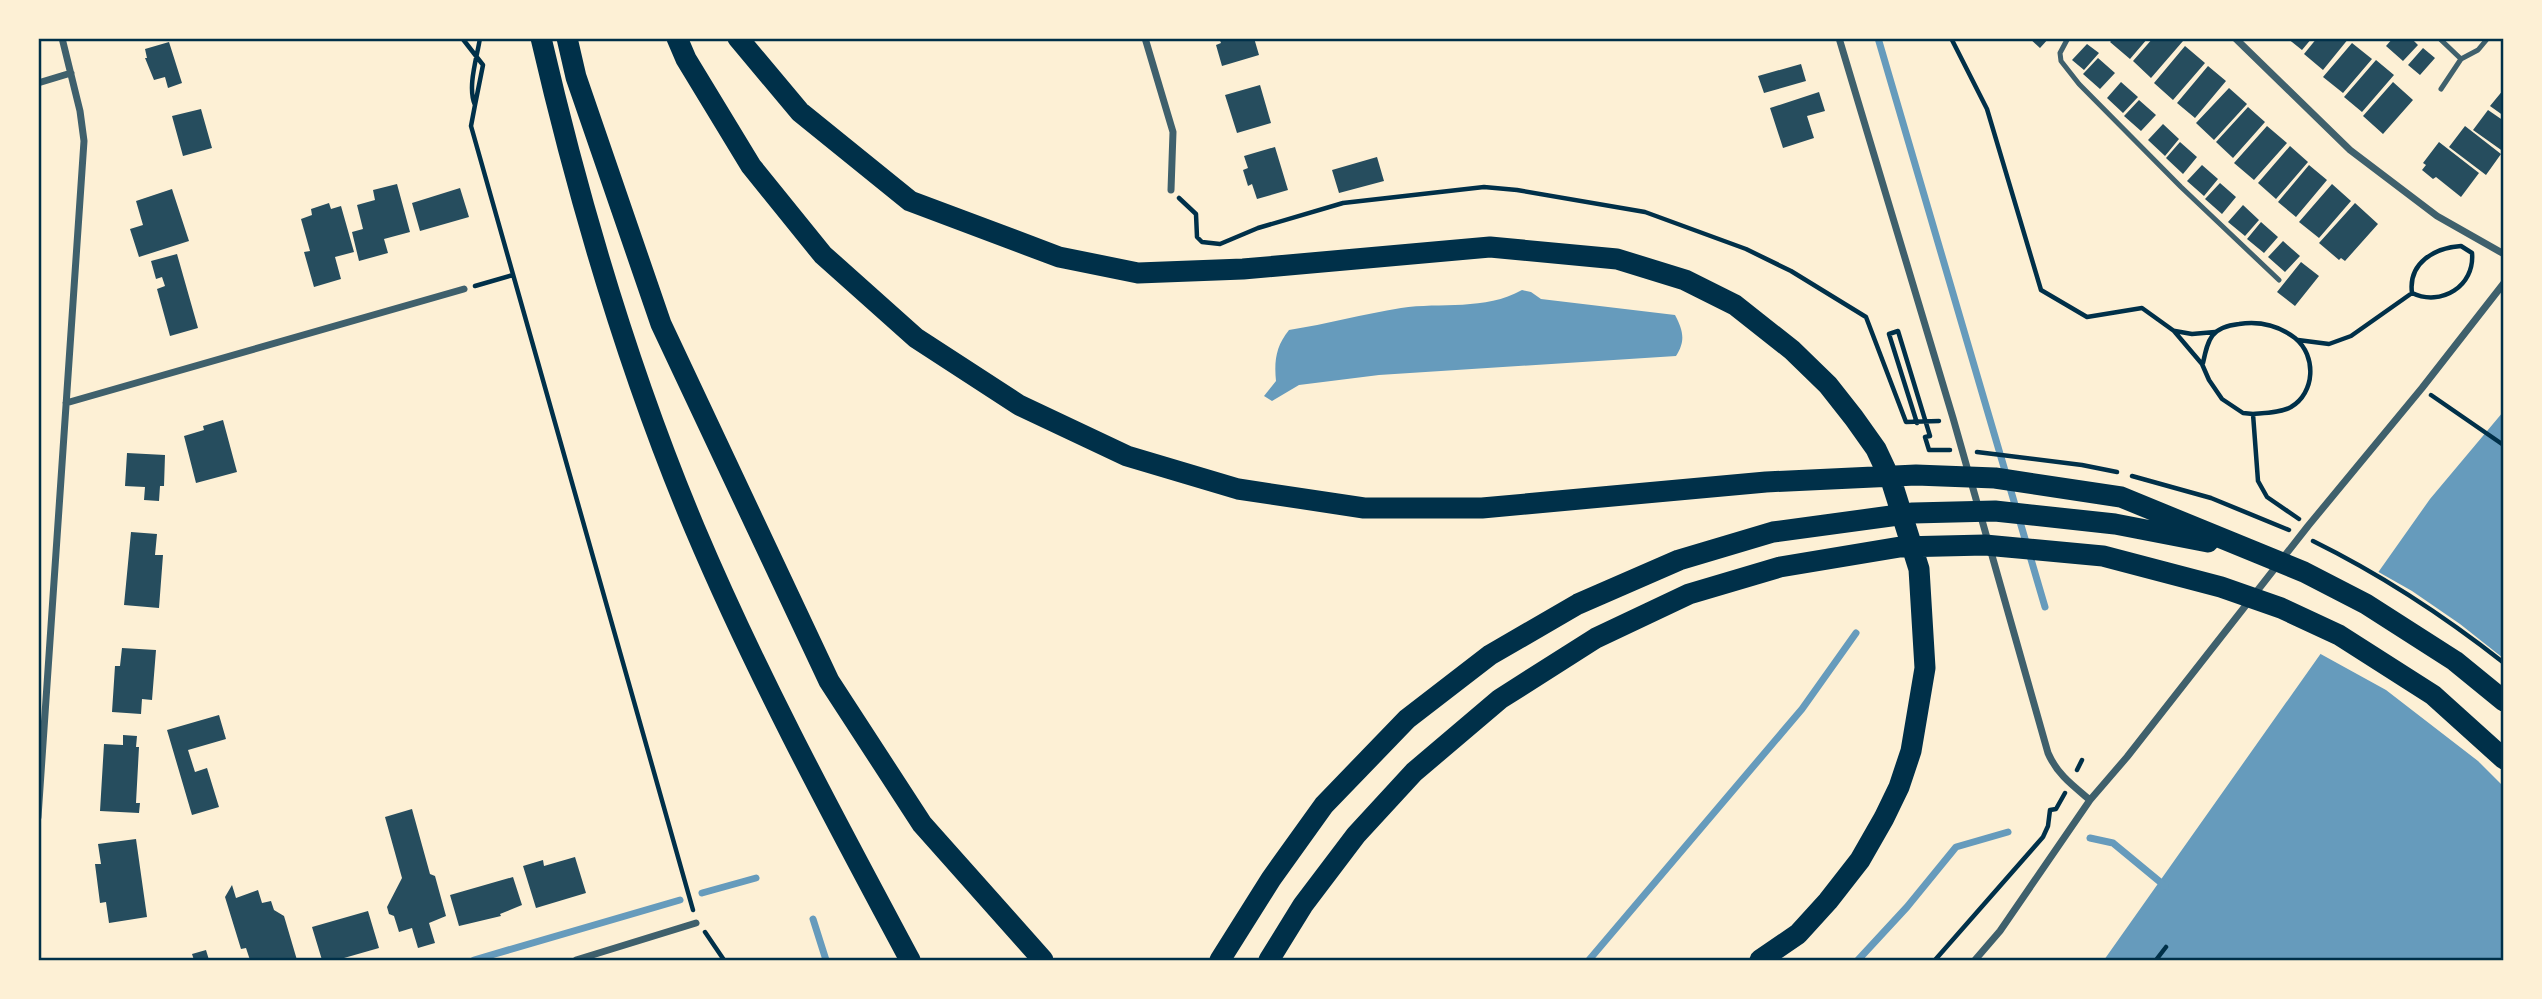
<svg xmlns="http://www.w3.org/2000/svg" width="2542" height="999" font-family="Inter,sans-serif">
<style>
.water{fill:#669bbc}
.pier{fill:#fdf0d5}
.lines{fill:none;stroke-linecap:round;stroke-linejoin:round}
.stream{stroke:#669bbc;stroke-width:7}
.building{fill:#264d5e}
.path{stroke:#003049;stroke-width:4.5}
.service{stroke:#3f606c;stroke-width:5}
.minor{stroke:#3f606c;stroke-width:7}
.motorway{stroke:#003049;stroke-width:21}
.neatline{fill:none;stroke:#003049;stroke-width:2.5}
</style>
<rect width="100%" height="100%" fill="#fdf0d5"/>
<path class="water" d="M1522,290l9,2 10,7 134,16c8,15 11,26 1,41l-297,19 -80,10 -27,16 -8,-5 12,-15c-2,-20 0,-35 13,-51 38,-6 74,-16 112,-22 40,-6 84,3 121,-18z
M2503,412v548h-399l326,-461z"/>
<path class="pier" d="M2375,570l37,21 48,33 43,34v128l-25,-25 -92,-71 -69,-38z"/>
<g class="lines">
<path class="stream" d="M1878,38l167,569
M2090,838l23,5 52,43
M702,893l54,-15
M813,919l13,41
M474,960l206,-60
M1589,960l213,-251 54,-76
M1858,960l49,-53 49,-60 52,-15"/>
</g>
<path class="building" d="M1219,38h35l5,17 -37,11 -6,-21 5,-2z
M2029,38h20l-9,10z
M2114,38h34l-18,21 -20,-17z
M2153,38h27l3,3 -32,37 -18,-17z
M2287,38h25l-10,12z
M2317,38h32l-26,32 -19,-16z
M2393,38h18l7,7 -15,16 -17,-15z
M169,42l13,41 -14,5 -3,-11 -11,3 -9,-22h2l-2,-9z
M2352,43l20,16 -29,34 -20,-16z
M2087,44l12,9 -15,17 -12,-10z
M2185,46l20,17 -32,37 -19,-17z
M2423,48l12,10 -15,17 -12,-10z
M2098,58l17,15 -15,16 -17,-15z
M2376,60l18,15 -32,37 -18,-15z
M1801,64l5,17 -42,12 -6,-17z
M2208,66l18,15 -31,37 -18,-15z
M2121,82l17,15 -15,16 -16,-15z
M2393,82l20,18 -30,34 -20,-18z
M1260,85l11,38 -34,10 -12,-38z
M2229,88l18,16 -33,36 -18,-17z
M2504,89v27l-14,-10z
M1819,92l6,19 -18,5 7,22 -31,10 -13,-40z
M2139,100l17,15 -15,16 -17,-15z
M2248,107l17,15 -32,36 -17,-16z
M201,109l11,39 -29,8 -11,-40z
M2488,110l16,11v31l-31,-22z
M2163,124l16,15 -14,17 -17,-16z
M2267,126l20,17 -33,37 -20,-17z
M2465,126l36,28 -15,21 -37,-28z
M2180,142l17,15 -14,17 -17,-16z
M2439,142l40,31 -18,24 -25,-20 -3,2 -11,-9 4,-5 -3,-2z
M2290,146l18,16 -32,37 -18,-16z
M1275,147l13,43 -31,9 -5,-15 -4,2 -5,-16 5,-2 -4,-12z
M1377,157l7,24 -45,12 -7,-23z
M2202,165l16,14 -14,17 -17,-15z
M2309,165l18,15 -31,37 -18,-15z
M2220,183l16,14 -14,17 -17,-15z
M397,184l13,48 -26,7 4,14 -29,8 -7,-29 11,-3 -6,-24 18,-5 -2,-10z
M2332,184l19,17 -32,37 -20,-16z
M460,188l9,29 -49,14 -8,-28z
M172,189l17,52 -50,16 -9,-28 13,-4 -7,-24z
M329,203l2,6 10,-3 13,46 -19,5 6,22 -27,8 -10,-35 6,-1 -9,-32 11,-4 -1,-6z
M2355,203l23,21 -33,37 -4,-3 -2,2 -20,-17z
M2243,205l16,15 -14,16 -17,-14z
M2261,222l17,15 -14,16 -17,-14z
M2283,241l17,15 -15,16 -17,-15z
M177,254l21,74 -28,8 -13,-47 8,-3 -3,-9 -6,2 -5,-18z
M2301,262l18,14 -24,30 -18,-14z
M223,420l14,52 -41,11 -12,-47 20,-6 -1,-4z
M127,453l38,2 -1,31h-4l-1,15 -15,-1 1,-13 -20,-1z
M131,532l26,2 -2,21h8l-4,53 -35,-3z
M122,648l34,2 -4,50 -10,-1 -1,15 -29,-2 3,-46h5z
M219,715l7,24 -38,11 7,22 12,-4 12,39 -27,8 -25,-85z
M123,735l14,1 -1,11h3l-3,56h4l-1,10 -39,-2 4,-67 19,1z
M412,809l18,65 5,2 11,40 -17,7 6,20 -17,5 -6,-20 -13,4 -5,-16 -5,-2 -2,-7 15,-29 -17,-61z
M136,839l11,78 -38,6 -3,-21 -6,1 -5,-39h6l-3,-20z
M575,857l11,36 -50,15 -13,-42 20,-6 1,6z
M513,877l9,28 -22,9 1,2 -42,10 -9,-31z
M232,885l4,13 22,-8 4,13 9,-2 3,9 10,6 13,44h-47l-4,-12 -5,1 -16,-52z
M368,911l11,37 -42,12h-15l-10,-33z
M206,950l3,10h-15l-2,-6z"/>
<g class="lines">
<path class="path" d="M462,38l21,27 -8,40c-8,-18 2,-47 5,-67
M1951,38l36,71 54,181 46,27 55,-9 32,23 28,33 7,16 13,19 21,14 10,1 5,67 9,16 32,22
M475,105l-4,21 222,784
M1179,198l17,16 1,23 5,5 18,2 38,-16 85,-25 141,-16 33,3 128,22 101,37 45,22 75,46 40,105 33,-1
M2461,246l11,7c3,33 -31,54 -60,40 -4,-30 22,-45 49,-47z
M475,286l38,-11
M2175,331l17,3 23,-2
M2298,340l31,4 22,-8 61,-43
M2203,363c5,-24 8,-36 36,-39 20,-3 39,1 56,14 22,18 20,55 -4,69 -11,6 -26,6 -38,7
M2431,395l71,49
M1917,423l-28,-89 9,-3 32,105 -5,1 4,13h21
M1977,452l105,13 35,7
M2132,476l79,22 78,32
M2313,541c69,34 130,74 191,122
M2077,770l5,-10
M705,932l19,28
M1935,960l108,-123 5,-11 2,-16 6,-1 9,-16
M2156,960l10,-13"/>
<path class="service" d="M2068,38l-8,15 1,8 18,23 102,103 98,93
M2439,38l22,21 17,-9 10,-12
M2441,89l20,-30"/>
<path class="minor" d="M1145,38l28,94 -2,58
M1839,38l114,380 95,335c9,21 24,32 42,47
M2235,38l115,112 87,66 67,38
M38,83l33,-10
M66,403l398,-114
M38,817l46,-676 -4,-30 -18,-73
M576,960l120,-37
M1975,960l25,-29 90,-131 37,-43 181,-231 114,-138 82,-105"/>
<path class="motorway" d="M541,38c39,168 87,332 154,491 63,149 139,289 215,431
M567,38l9,39 85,247 168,357 93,143 121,136
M677,38l9,21 65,107 72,89 93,83 103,67 108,51 111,33 126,19h118l284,-26 150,-7 79,3 126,19 183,75 62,32 89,57 49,40
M738,38l62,74 110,89 149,56 79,16 105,-4 247,-22 127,12 68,21 50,25 57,45 36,35 26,33 22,31 16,34 27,86 6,99 -14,83 -12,36 -15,31 -24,42 -32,41 -30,33 -38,26
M1220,960l51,-81 53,-74 83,-86 83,-64 88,-51 101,-44 94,-28 140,-19 82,-2 120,13 93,18
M1269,960l34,-55 53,-70 58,-63 86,-73 96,-61 93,-44 91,-27 120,-20 85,-2 118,11 118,31 60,21 58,27 94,60 71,64"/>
</g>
<rect width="2542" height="999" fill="none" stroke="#fdf0d5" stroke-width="80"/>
<rect x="40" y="40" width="2462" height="919" class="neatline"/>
</svg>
